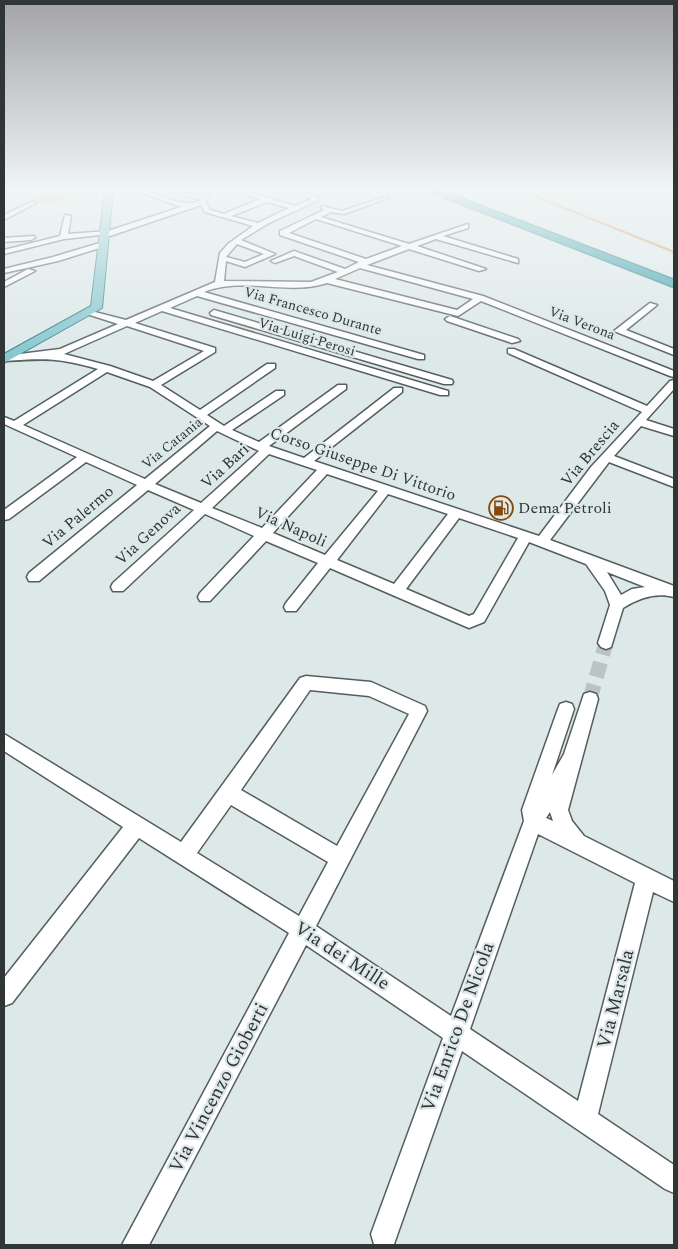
<svg xmlns="http://www.w3.org/2000/svg" width="678" height="1249" font-family="Spectral,serif">
<style>
.green{fill:#fabc8d}
.lines{fill:none;stroke-linecap:round;stroke-linejoin:round}
.stream{stroke:#db8a47;stroke-width:2}
.minor-tunnel{stroke:#bac4c5;stroke-width:15;stroke-dasharray:15 8;stroke-linecap:butt}
.minor-casing{stroke:#555e5f;stroke-width:3}
.major-casing{stroke:#2f7a82;stroke-width:2}
.highway-casing{stroke:#2f7a82;stroke-width:3}
.minor{fill:#fff;fill-rule:evenodd}
.major{fill:#82c5cd;fill-rule:evenodd}
.highway{fill:#2e9fab;fill-rule:evenodd}
.labels{text-anchor:middle;dominant-baseline:central;stroke-width:4.5;stroke-linejoin:round;paint-order:stroke}
.far-street-label{font-size:14px;fill:#303535;stroke:#dde8e9}
.street-label{font-size:16px;fill:#303535;stroke:#dde8e9}
.poi-label{font-size:16px;fill:#303535;stroke:#dde8e9;text-anchor:start}
.near-street-label{font-size:19px;fill:#303535;stroke:#dde8e9}
</style>
<rect width="100%" height="100%" fill="#dde8e9"/>
<path class="green" d="M56,191h20l-23,14 -28,-5z"/>
<g class="lines">
<path class="stream" d="M522,191l152,61"/>
<path class="minor-tunnel" d="M590,699l16,-56"/>
<g class="minor-casing">
<path id="minor" d="M137,191c22,0 43,19 64,9l-22,-7 -1,-2 24,5 3,-5h6l-5,11 4,8 14,4 36,-15 -25,-8h10l50,15 16,-7 -17,-8h9l16,7v2l-50,23 -28,17 34,14 -30,13 -19,-6 -2,20 87,1 27,-10 -44,-16 -19,7 -4,-2 23,-10 51,18 14,-7 -79,-27v-4l44,-21 -3,-2v-2l21,5 46,-15v2l-44,16 -13,-2 -10,5 88,27 59,-20v4l-25,8 75,23v4l-82,-24 -19,7 69,23 -7,2 -70,-22 -42,16 116,31 191,75v6l-4,-1 -189,-75 -23,15 -131,-33c-39,13 -84,-7 -123,9l220,63v4h-6l-221,-63 -27,12 278,83v4h-8l-278,-84 -27,12 80,25v4l-54,33 39,25 67,-46h8v4l-68,47 17,11 52,-35h8v4l-52,35 27,12 79,-57h8v4l-77,57 35,12 90,-70h8v4l-88,69 225,75 52,-69 51,-55 -134,-59v-4h6l133,57 23,-25 4,-1v9l-28,31 28,9v7l-33,-10 -27,30 60,23v8l-65,-25 -59,78 124,46v11c-18,-5 -35,1 -51,11l-12,39 -5,2 -5,-2 -3,-4 12,-38 -5,-14 -19,-27 -57,-22 -45,80 -15,6 -139,-60 -34,43h-10l-2,-4 2,-4 32,-40 -52,-22 -56,60h-10l-2,-4 2,-4 54,-57 -49,-22 -82,77h-10l-2,-4 2,-4 81,-73 -46,-20 -109,91h-10l-2,-4 2,-4 108,-88 -51,-23 -77,57 -5,1v-10l73,-53 -73,-33v-7l10,4 84,-52c-38,-11 -53,-11 -92,-8l-2,-1v-4l56,-7 58,-25 -31,-10v-4l39,10 89,-38 5,-29 8,-9 25,-18 -48,-14 -4,-7 -94,32 -7,-2 -36,4 -60,15v-4l56,-14 5,-21 6,1 -3,18 40,-3 73,-24zM267,202l22,6 -31,15 -27,-7zM316,219l86,27 -36,13 -77,-26zM237,244l27,10 -19,8 -19,-5zM360,268l113,31 -16,11 -122,-31zM127,326l77,25 -51,30 -43,-15 -46,-12zM107,372l43,15 60,39 -65,53 -122,-54zM217,431l42,20 -58,52 -46,-19zM269,454l48,16 -55,58 -50,-20zM327,474l51,17 -53,64 -52,-22zM388,494l60,20 -54,70 -57,-24zM459,518l59,20 -44,76 -5,2 -63,-27zM607,572l38,15 -13,2 -11,6z
M31,202l5,1 -32,17v-5z
M34,236l1,2 -4,2 -27,2v-4z
M103,242h3v4l-48,15 -54,12v-4l49,-12z
M28,269l7,2 -31,16v-5z
M650,303l7,2 -31,25 48,19v6l-60,-24z
M214,310l238,70 1,2 -1,2h-8l-233,-69 -1,-2z
M450,316l68,23 2,2 -8,2 -65,-22 -2,-2z
M306,676l65,6 54,24 2,5 -111,215 135,90 73,-195 -2,-11 36,-101 2,-5 6,-2 6,2 2,5 -22,66 12,-21 20,-60 6,-2 6,2 2,5 -30,111 4,11 12,15 90,45v21l-21,-10 -55,222 76,51v28l-9,-4 -203,-138 -68,193h-20l-3,-10 72,-196 -137,-93 -157,300h-27l167,-312 -150,-95 -127,165 -8,3v-28l119,-151 -119,-76v-17l177,108 119,-164zM310,690l59,6 40,18 -72,132 -96,-56zM231,805l97,57 -29,54 -102,-63zM550,812l3,9 -7,-3zM538,834l97,49 -57,218 -108,-72z"/>
</g>
<g class="major-casing">
<path id="major" d="M105,191h8l-11,117 -98,55v-9l87,-48z"/>
</g>
<g class="highway-casing">
<path id="highway" d="M428,191h14l232,89v7z"/>
</g>
<use href="#minor" class="minor"/>
<use href="#major" class="major"/>
<use href="#highway" class="highway"/>
</g>
<linearGradient id="sky" x2="0" y2="1"><stop stop-color="#a3a3a8"/><stop offset="0.52" stop-color="#f0f5f5"/><stop offset="1" stop-color="#f0f5f5" stop-opacity="0"/></linearGradient>
<rect width="678" height="366" fill="url(#sky)"/>
<defs>
<g id="fuel-ring" transform="scale(1.25)"><circle r="9.5" fill="#dde8e9" stroke="#87490b" stroke-width="1.5"/><path d="M-5.5-6h7V0h2V4h1.3V-2.5L3-4.5l.8-.8L6-3V5H2.5V1h-1V6h-7ZM-4.2-4.7v3.2H.2V-4.7Z" fill="#87490b"/></g>
</defs>
<g fill-rule="evenodd">
<use href="#fuel-ring" x="501" y="508"/>
</g>
<g class="labels">
<g class="far-street-label">
<text transform="translate(313 311) rotate(16)">Via Francesco Durante</text>
<text transform="translate(582 323) rotate(21)">Via Verona</text>
<text transform="translate(307 337) rotate(17)">Via Luigi Perosi</text>
<text transform="translate(172 443) rotate(-39)">Via Catania</text>
</g>
<g class="street-label">
<text transform="translate(590 453) rotate(-50)">Via Brescia</text>
<text transform="translate(363 464) rotate(19)">Corso Giuseppe Di Vittorio</text>
<text transform="translate(225 466) rotate(-42)">Via Bari</text>
<text transform="translate(78 517) rotate(-40)">Via Palermo</text>
<text transform="translate(291 527) rotate(24)">Via Napoli</text>
<text transform="translate(148 534) rotate(-43)">Via Genova</text>
</g>
<g class="poi-label">
<text x="518" y="508">Dema Petroli</text>
</g>
<g class="near-street-label">
<text transform="translate(342 956) rotate(33)">Via dei Mille</text>
<text transform="translate(616 999) rotate(-76)">Via Marsala</text>
<text transform="translate(458 1027) rotate(-70)">Via Enrico De Nicola</text>
<text transform="translate(219 1088) rotate(-62)">Via Vincenzo Gioberti</text>
</g>
</g>
<rect width="678" height="1249" fill="none" stroke="#303535" stroke-width="10"/>
</svg>
